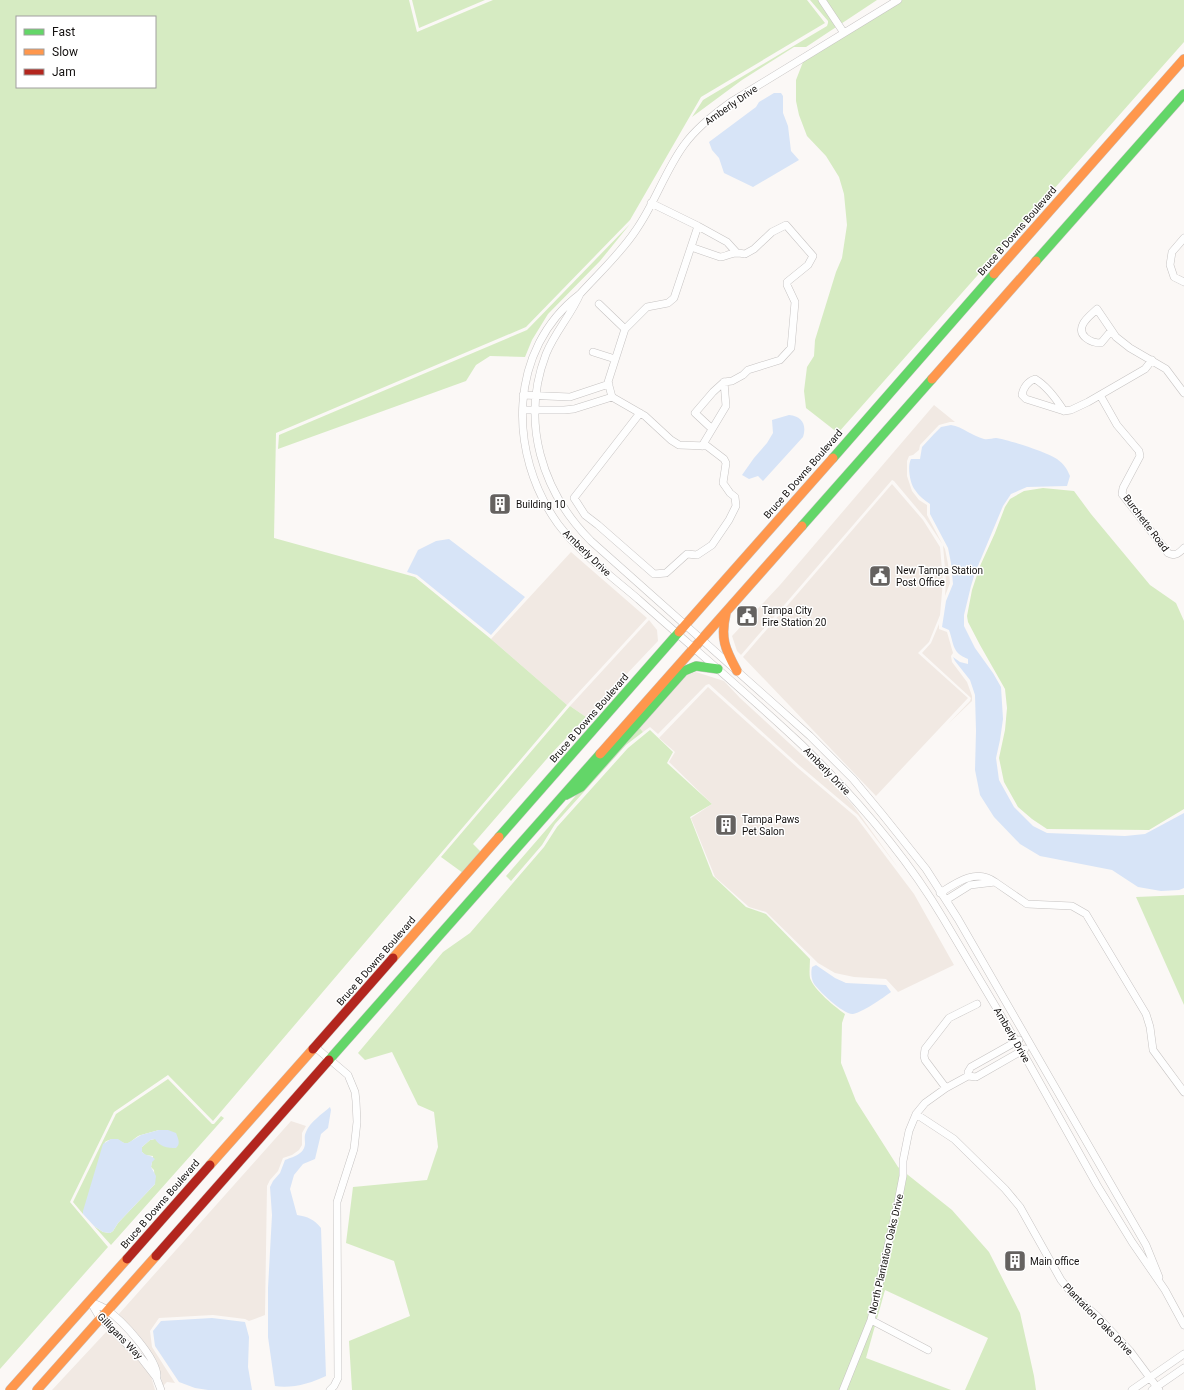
<svg xmlns="http://www.w3.org/2000/svg" width="1184" height="1390" font-family="Roboto,sans-serif">
<style>
.built{fill:#f1e9e3}
.green{fill:#d6ebc2;fill-rule:evenodd}
.water{fill:#d7e4f7}
.lines{fill:none;stroke-linecap:round;stroke-linejoin:round}
.street-casing{stroke:#c6c3c2;stroke-width:8}
.fast-casing{stroke:#c6c3c2;stroke-width:10}
.slow-casing{stroke:#c6c3c2;stroke-width:10}
.jam-casing{stroke:#c6c3c2;stroke-width:10}
.street{stroke:#fefefe;stroke-width:7}
.fast{stroke:#63d668;stroke-width:9}
.slow{stroke:#ff974d;stroke-width:9}
.jam{stroke:#b3261e;stroke-width:9}
.labels{text-anchor:middle;dominant-baseline:central;stroke-width:3;stroke-linejoin:round;paint-order:stroke}
.street-label{font-size:10px;fill:#141110;stroke:#fff}
.poi-label{font-size:10px;fill:#141110;stroke:#fff;text-anchor:start}
</style>
<rect width="100%" height="100%" fill="#fbf8f6"/>
<path class="built" d="M934,405l21,17h-5l-11,3 -19,20 -1,5 -6,5 -4,1 -2,5v15l5,15 7,9 8,5v10l18,34 3,15 2,19 -5,13 1,-15 -3,-36 -18,-27 -31,-37 -2,-1 -151,175 -4,-4 -5,-15 48,-51z
M892,484l31,36 17,27 3,34 -3,34 -11,27 -11,11 50,45 -92,98 -133,-139z
M571,552l76,66 -80,87 -76,-66z
M649,620l8,10 1,11 -72,76 -16,-11z
M939,624v5l8,3 6,21 -2,3 1,6 15,20 5,14v5l-24,23 22,-23 1,-3 -49,-45 9,-10z
M696,672l28,9 16,17 84,77 28,29 47,65 -41,-54 -58,-49 -91,-82 -3,1 -48,49 -8,-7 -7,5 -4,-5 46,-52z
M708,687l90,81 58,49 58,77 40,71 -56,27 -12,-13 -32,-2 -19,-4 -17,-10 -52,-51 -17,-5 -34,-30 -24,-59 21,-14 -43,-42 6,-10 -16,-14z
M291,1121l15,5 -4,7v12l-3,5 -7,5 -9,3 -5,13 -8,9 -3,6 -2,129 -16,6 -4,-2 -32,-4 -54,3 -9,13 2,16 23,36 -8,-1 -4,4 -6,-25 -22,-30 -17,-16z
M107,1331l33,30 11,15 4,14h-103z"/>
<path class="green" d="M0,0h409l8,32 76,-32h314l18,23 -124,74 -71,123 -104,107 -250,106 -2,105 141,39 76,62 76,66 -354,416 -45,-46 -54,37 -44,90 38,45 -108,122zM17,17h138v70h-138z
M412,0h73l-66,28z
M810,0h67l-71,47h-12l-52,33 -50,37 11,-17 124,-74 1,-3v-2z
M895,0h289v42l-346,391 -32,-25 -2,-17 3,-24 7,-11 1,-16 21,-68 6,-14 5,-33 -3,-31 -5,-17 -13,-21 -19,-20 -8,-21 -3,-14v-21l7,-18z
M630,224l-30,37 -52,53 -16,26 -7,17 -35,-1 -14,9 -10,16 -188,68 1,-14 248,-105z
M1043,488l31,3 17,23 59,71 26,18 8,18v188l-35,21 -102,-1 -15,-10 -14,-12 -14,-25 -5,-24 6,-28 2,-22 -2,-19 -25,-44 -12,-23 -1,-6 5,-26 8,-24 15,-33 10,-26 5,-8 14,-8z
M570,706l16,11 -35,37 -78,90 8,8 -18,21 -22,-16z
M639,727l4,5 -17,13 -71,79 -13,21 -31,36 -5,-5 73,-84z
M650,730l23,22 -6,11 45,41 -22,13 23,59 33,31 20,7 44,45c0,6 -1,13 0,19 4,12 25,29 35,36l-3,9 -1,40 15,38 42,66 54,43 37,42 31,61 14,63 2,14h-71l23,-52 -103,-48 -19,68 85,32h-599l-3,-49 61,-25 -16,-55 -48,-18 7,-56 74,-7 11,-33 -4,-35 -16,-7 -26,-53 -27,8 -7,-7 85,-101 27,-19 74,-86 13,-20 71,-79z
M1184,895v110l-48,-108z
M168,1079l44,45h2l7,-8 3,2 -113,127 -17,-19 9,6 7,1 3,-2 5,-8 37,-39 -1,-14 -3,-3 2,-11 -8,-1 -3,-3v-5l8,-7 5,-1 4,-9c-6,2 -12,3 -18,5 -5,1 -9,7 -13,8 -9,2 -9,-9 -23,-1l-22,72 -10,-12 43,-88z"/>
<path class="water" d="M774,93h7l2,3v17l5,13 3,25 8,9 -46,27 -29,-14 -5,-15 -7,-8 -3,-8 47,-35 3,-5z
M789,415c13,1 18,10 14,22l-40,44 -5,-5 -9,3 -7,-4 12,-17 13,-15 6,-10 -1,-13z
M951,425c12,2 21,11 33,14 4,1 8,-1 12,-1 13,2 51,14 61,21 7,5 10,10 13,17l-3,10 -40,1 -16,7 -8,12 -28,67 -4,13 -7,29v11l11,22 18,25 8,14 2,32 -3,21 -4,18 3,22 15,27 19,19 14,7 78,3 20,-2 39,-21v75l-5,2 -18,1 -23,-4 -26,-17 -72,-14 -20,-12 -26,-27 -14,-22 -5,-25 1,-39 -1,-36 -5,-15 -15,-19 -2,-4 7,5 8,2v-5c-16,-6 -14,-15 -19,-29l-7,-3 4,-26 7,-17 -2,-21 -3,-15 -18,-34v-10c-6,-4 -11,-8 -15,-14 -5,-6 -8,-24 -4,-31h9l2,-12 12,-13 7,-7z
M449,539l76,58 -34,38 -74,-60 -10,-3 11,-22 18,-9z
M816,965l19,13 11,5 40,2 5,7c-8,6 -28,20 -38,22 -9,1 -36,-24 -40,-32 -2,-5 -2,-11 -1,-15z
M330,1107l1,3 -3,18 -7,6 -6,25 -12,5 -9,11 -4,14 7,26c11,2 17,4 24,13l5,148c-14,7 -35,13 -51,10l-7,-49v-49l4,-73 -2,-28 3,-6 7,-8 5,-13c7,-3 19,-5 20,-16 0,-4 -1,-8 1,-12 4,-10 16,-18 24,-25z
M159,1130h9l8,3c2,5 5,11 0,15 -9,0 -16,-1 -21,-9l-5,1 -8,7v5c4,4 9,3 13,7l-3,3 -1,5 5,9 -1,8 -37,39 -5,8 -3,2 -7,-1 -9,-6 -11,-12v-3l20,-67 8,-5h7l6,4h4l13,-8z
M212,1318l33,4 4,15 -1,30 4,23h-44l-13,-2 -16,-6 -24,-36 -2,-15 8,-10z"/>
<g class="lines">
<g class="street-casing">
<path id="street" d="M822,0l22,33
M898,0l-167,102c-17,12 -34,25 -47,43 -19,26 -29,58 -48,85 -15,23 -37,43 -56,64 -72,55 -73,159 -22,230 21,28 53,52 80,75 55,49 111,96 164,146 53,52 103,109 141,173l79,133 75,134 35,57 33,48 19,35
M698,226l29,16 10,11
M1184,238l-12,14 -2,13 4,12 10,5
M691,247l29,10c5,0 6,-2 11,-3 5,-2 9,-1 14,0l9,-5 18,-17 14,-7 27,31 -5,9 -21,17v3l8,17 -4,46 -11,12 -32,10 -5,5 -11,6 -8,1 2,24 -24,40
M580,294c-9,21 -25,38 -34,60 -26,68 -4,138 45,187l219,195 43,43 29,35 44,55 32,50 188,326 13,32
M599,304l26,25
M1111,331l-10,12c-10,0 -24,-7 -18,-19 3,-6 10,-11 14,-15l19,28 14,11 36,21 18,24
M593,352l22,7
M523,395l47,2 39,-13
M1100,395l17,30 22,26 1,5 -17,32 -1,6 46,59c7,4 11,0 16,-5
M523,410h41l10,-1 38,-12
M1064,411c-7,-11 -17,-25 -29,-32 -7,2 -12,9 -13,16l4,4 38,12 7,-1 17,-8 57,-33 7,-9
M640,413l-66,85 11,17 13,10 56,49 12,-1 21,-19 10,1 15,-10 17,-25 7,-14 -1,-9 -5,-4 -7,-10 3,-20 -2,-4 -17,-13 -28,-1 -8,-5 -26,-24 -33,-19 -4,-15 17,-53 22,-22 21,-4 6,-5 24,-72 -47,-23
M711,428l-16,-15 18,-21 11,-10
M995,882l32,22 45,2 14,8 60,100 4,13 3,23 31,42
M940,893c17,-11 37,-25 55,-11l-25,3 -24,15
M315,1047l33,28 7,17 1,9 1,21 -3,27 -17,53 1,176 -4,8 -4,4
M968,1076v-4l3,-5 48,-27
M946,1088l-21,-28 -1,-4 1,-7 24,-31 28,-14
M916,1114l38,25 51,50 15,18 41,73 13,16 23,20 33,35 29,39
M90,1301l10,17 42,41 14,18 5,13
M90,1302c6,2 12,4 17,8 15,10 50,48 50,66
M871,1320l57,30
M843,1390l28,-70 27,-118 5,-26v-15l6,-30 7,-17 9,-11 21,-15 22,-12 8,1 49,-28
M1132,1390l52,-36
M1152,1390l32,-22"/>
</g>
<g class="fast-casing">
<path id="fast" d="M1036,261l148,-167
M833,458l161,-184
M802,526l130,-147
M566,795l15,-8 103,-116 12,-5 22,3
M499,837l180,-205
M329,1060l271,-306"/>
</g>
<g class="slow-casing">
<path id="slow" d="M994,274l190,-215
M932,379l104,-118
M726,613c-6,25 -1,36 11,58
M679,632l154,-174
M600,754l202,-228
M393,958l106,-121
M210,1165l103,-116
M10,1390l117,-131
M37,1390l119,-134"/>
</g>
<g class="jam-casing">
<path id="jam" d="M313,1049l80,-91
M156,1256l173,-196
M127,1259l83,-94"/>
</g>
<use href="#street" class="street"/>
<use href="#fast" class="fast"/>
<use href="#slow" class="slow"/>
<use href="#jam" class="jam"/>
</g>
<defs>
<g id="building-square" transform="scale(1.15)"><rect x="-9" y="-9" width="18" height="18" rx="4" fill="#656260" stroke="#fff"/><path d="M-4-6H4V6H1V3H-1V6H-4ZM-2.5-4.3h1.7v1.8h-1.7ZM.8-4.3h1.7v1.8H.8ZM-2.5-1h1.7V.8h-1.7ZM.8-1h1.7V.8H.8Z" fill="#fff"/></g>
<g id="civic-square" transform="scale(1.15)"><rect x="-9" y="-9" width="18" height="18" rx="4" fill="#656260" stroke="#fff"/><path d="M-.6-6.5H3V-4.5H.6V-3L4-1V1h2V6H-6V1h2V-1L-.6-3ZM-1.2 2.5V6h2.4V2.5Z" fill="#fff"/></g>
</defs>
<g fill-rule="evenodd">
<use href="#building-square" x="500" y="504"/>
<use href="#civic-square" x="880" y="576"/>
<use href="#civic-square" x="747" y="616"/>
<use href="#building-square" x="726" y="825"/>
<use href="#building-square" x="1015" y="1261"/>
</g>
<g class="labels">
<g class="street-label">
<text transform="translate(731 105) rotate(-35)">Amberly Drive</text>
<text transform="translate(1017 231) rotate(-49)">Bruce B Downs Boulevard</text>
<text transform="translate(803 474) rotate(-49)">Bruce B Downs Boulevard</text>
<text transform="translate(1146 523) rotate(53)">Burchette Road</text>
<text transform="translate(587 553) rotate(44)">Amberly Drive</text>
<text transform="translate(589 718) rotate(-49)">Bruce B Downs Boulevard</text>
<text transform="translate(827 771) rotate(46)">Amberly Drive</text>
<text transform="translate(376 961) rotate(-49)">Bruce B Downs Boulevard</text>
<text transform="translate(1012 1035) rotate(60)">Amberly Drive</text>
<text transform="translate(160 1204) rotate(-49)">Bruce B Downs Boulevard</text>
<text transform="translate(886 1254) rotate(-77)">North Plantation Oaks Drive</text>
<text transform="translate(1098 1319) rotate(46)">Plantation Oaks Drive</text>
<text transform="translate(120 1336) rotate(46)">Gilligans Way</text>
</g>
<g class="poi-label">
<text x="516" y="504">Building 10</text>
<text x="896" y="570">New Tampa Station<tspan x="896" dy="12">Post Office</tspan></text>
<text x="762" y="610">Tampa City<tspan x="762" dy="12">Fire Station 20</tspan></text>
<text x="742" y="819">Tampa Paws<tspan x="742" dy="12">Pet Salon</tspan></text>
<text x="1030" y="1261">Main office</text>
</g>
</g>
<rect x="16" y="16" width="140" height="72" fill="#ffffff" stroke="#a1a09f"/>
<rect x="24" y="29" width="20" height="6" fill="#63d668" stroke="#a1a09f"/>
<text x="52" y="36" font-size="12" fill="#141110">Fast</text>
<rect x="24" y="49" width="20" height="6" fill="#ff974d" stroke="#a1a09f"/>
<text x="52" y="56" font-size="12" fill="#141110">Slow</text>
<rect x="24" y="69" width="20" height="6" fill="#b3261e" stroke="#a1a09f"/>
<text x="52" y="76" font-size="12" fill="#141110">Jam</text>
</svg>
